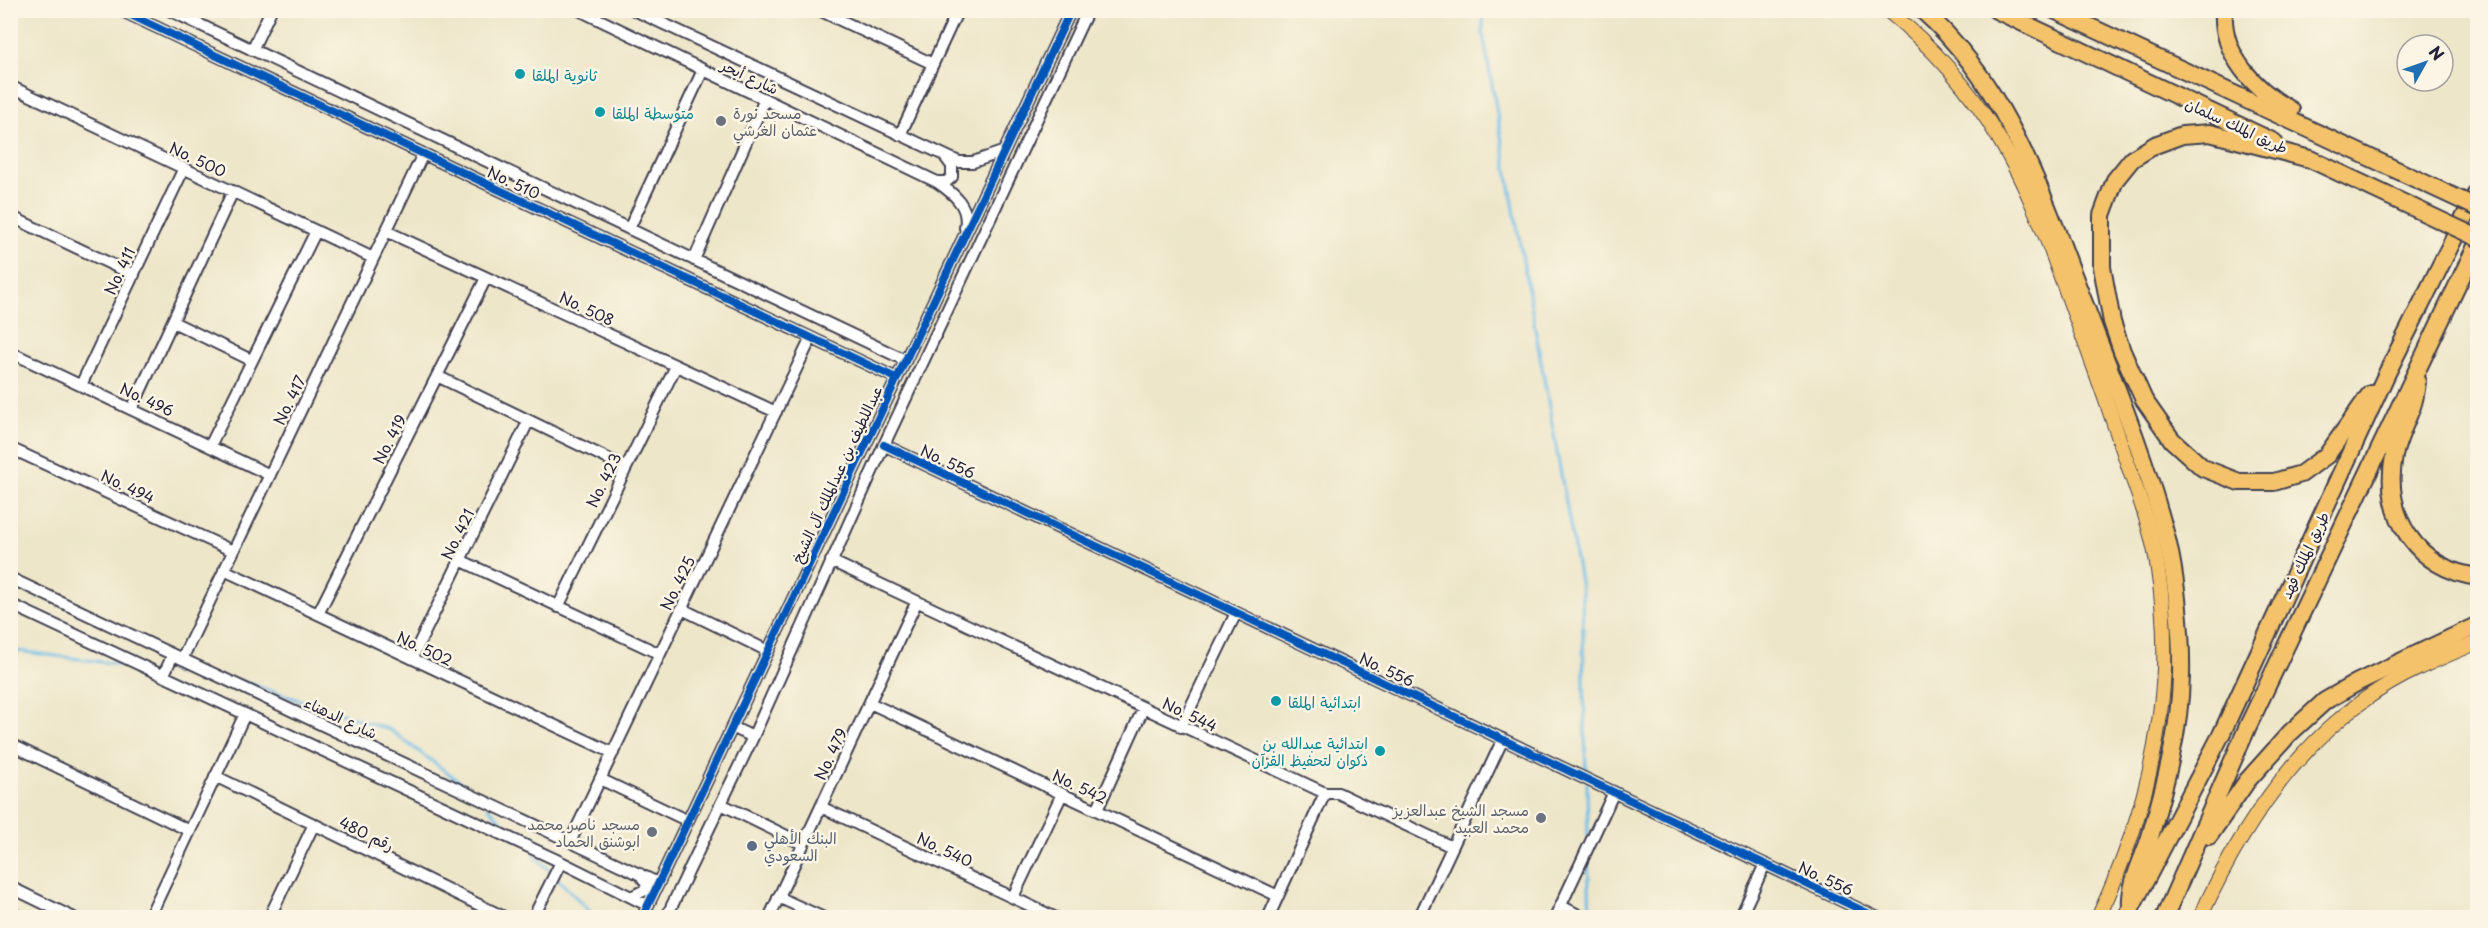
<svg xmlns="http://www.w3.org/2000/svg" width="2488" height="928" font-family="'Playpen Sans','Playpen Sans Arabic',sans-serif">
<style>
.lines{fill:none;stroke-linecap:round;stroke-linejoin:round}
.stream{stroke:#6dbce8;stroke-width:3}
.minor-casing{stroke:#403f50;stroke-width:14}
.major-casing{stroke:#403f50;stroke-width:16}
.highway-casing{stroke:#403f50;stroke-width:20}
.minor{stroke:#fff;stroke-width:10}
.major{stroke:#f3c26a;stroke-width:14}
.highway{stroke:#f3c26a;stroke-width:16}
.highway-bridge-casing{stroke:#403f50;stroke-width:20;stroke-linecap:butt}
.highway-bridge{stroke:#f3c26a;stroke-width:16}
.cycleway-casing{stroke:#fcf5e5;stroke-width:11}
.cycleway{stroke:#0057b8;stroke-width:8}
.culture-dot{fill:#0f9aa8;stroke:#fcf5e5;stroke-width:2}
.worship-dot{fill:#6b7280;stroke:#fcf5e5;stroke-width:2}
.service-dot{fill:#5c6f8a;stroke:#fcf5e5;stroke-width:2}
.labels{text-anchor:middle;dominant-baseline:central;stroke-width:5;stroke-linejoin:round;paint-order:stroke}
.culture-label{font-size:15px;fill:#0d838f;stroke:#fcf5e5;text-anchor:start}
.street-label{font-size:15px;fill:#22223b;stroke:#fcf5e5}
.worship-label{font-size:15px;fill:#5b616d;stroke:#fcf5e5;text-anchor:end}
.service-label{font-size:15px;fill:#4e5e75;stroke:#fcf5e5;text-anchor:start}
</style>
<rect width="100%" height="100%" fill="#fcf5e5"/>
<filter id="ink" filterUnits="userSpaceOnUse"><feTurbulence type="fractalNoise" baseFrequency=".0167" numOctaves="2"/><feDisplacementMap in="SourceGraphic" scale="12" xChannelSelector="R" yChannelSelector="G"/><feConvolveMatrix kernelMatrix="1 2 1 2 8 2 1 2 1" color-interpolation-filters="sRGB"/></filter>
<filter id="wash" filterUnits="userSpaceOnUse"><feTurbulence type="fractalNoise" baseFrequency=".008" numOctaves="4" result="noise"/><feDisplacementMap in="SourceGraphic" scale="24" xChannelSelector="R" yChannelSelector="G"/><feGaussianBlur stdDeviation="1.35" result="paint"/><feColorMatrix in="noise" values="0 0 0 0 0 0 0 0 0 0 0 0 0 0 0 0 0 1.4 0 .05"/><feComposite in="paint" operator="in"/></filter>
<g filter="url(#wash)">
<rect width="100%" height="100%" fill="#ede6c9"/>
<g class="lines">
<path class="stream" d="M1483,10v24l99,559 4,184
M10,650l123,16
M170,671l35,4
M238,680l152,50 81,60
M1587,783l1,54
M488,807l29,30
M534,855l18,18
M1588,855l2,63
M557,878l39,40"/>
</g>
</g>
<g filter="url(#ink)">
<g class="lines">
<g class="minor-casing">
<path id="minor" d="M120,10l776,368
M169,10l736,350
M579,10l358,172c16,11 33,24 28,46
M634,10l325,152h14l29,-10
M819,10l114,54
M252,50l19,-40
M10,86l363,172
M900,135l58,-125
M937,182h9l6,-5v-11l-6,-8
M10,216l124,59
M629,229l74,-159
M386,231l390,181
M694,260l71,-161
M173,322l78,38
M10,352l260,123
M437,376l188,91
M81,385l103,-217
M132,409l101,-218
M884,445l994,473
M210,446l106,-215
M10,448l223,103
M460,560l200,94
M831,561l494,232h13l114,54
M224,570l389,183
M10,578l648,305
M10,604l551,258 86,43
M558,607l118,-241
M682,609l86,42
M318,614l168,-336
M412,658l116,-236
M182,659l241,-505
M163,676l10,-21
M870,703l408,193
M732,727l21,10
M1181,727l55,-114
M10,744l180,87
M215,776l291,142
M600,779l88,42
M721,804l82,40
M821,807l235,111
M1097,810l46,-101
M571,840l240,-502
M10,887l64,31
M631,897l16,-8 -1,-6 -6,-9
M778,897l46,21
M1013,897l49,-103
M1561,906l23,12
M10,912l11,6
M149,918l96,-204
M269,918l45,-94
M533,918l28,-56
M642,918l429,-908
M666,918l87,-181 131,-292 204,-435
M769,918l147,-315
M1268,918l57,-125
M1419,918l84,-179
M1555,918l59,-126
M1740,918l25,-54"/>
</g>
<g class="major-casing">
<path id="major" d="M1887,10c44,35 83,79 111,127 36,59 58,127 82,192 18,48 35,97 51,145 11,31 23,64 27,96 5,33 7,67 6,99 -4,87 -29,170 -66,249
M2200,918c38,-85 90,-166 167,-220 33,-24 73,-40 111,-56"/>
</g>
<g class="highway-casing">
<path id="highway" d="M1922,10c88,77 123,193 164,298 28,74 59,148 79,224 11,39 17,103 16,144 -1,55 -16,109 -31,161 -7,23 -21,46 -19,70
M1996,10l278,132
M2054,10l364,170
M2224,10c-3,45 30,79 67,100
M2310,159l-100,-26 -28,2 -27,10 -23,14 -17,21 -13,35v52l10,55 10,29 22,49 28,40 31,28 36,14h35l27,-8 26,-19 43,-61
M2417,382c-1,9 -2,18 -6,27 -6,16 -14,31 -17,47 -12,60 23,113 84,121
M2209,836l38,-55 43,-48 35,-32 33,-19 120,-57
M2126,918l95,-183 166,-362 91,-183
M2164,918l84,-192 230,-484"/>
</g>
<use href="#minor" class="minor"/>
<use href="#major" class="major"/>
<use href="#highway" class="highway"/>
<g class="highway-bridge-casing">
<path id="highway-bridge" d="M2310,159l168,79
M2418,180l60,28"/>
</g>
<use href="#highway-bridge" class="highway-bridge"/>
<g class="cycleway-casing">
<path id="cycleway" d="M120,10l776,368
M884,445l994,473
M642,918l429,-908"/>
</g>
<use href="#cycleway" class="cycleway"/>
</g>
</g>
<g class="culture-dot">
<circle cx="520" cy="74" r="6"/>
<circle cx="600" cy="112" r="6"/>
<circle cx="1276" cy="701" r="6"/>
<circle cx="1380" cy="751" r="6"/>
</g>
<g class="worship-dot">
<circle cx="721" cy="121" r="6"/>
<circle cx="1541" cy="818" r="6"/>
<circle cx="652" cy="832" r="6"/>
</g>
<circle class="service-dot" cx="752" cy="846" r="6"/>
<g class="labels">
<g class="culture-label">
<text x="532" y="74">ثانوية الملقا</text>
<text x="612" y="112">متوسطة الملقا</text>
<text x="1288" y="701">ابتدائية الملقا</text>
<text x="1368" y="742" text-anchor="end">ابتدائية عبدالله بن<tspan x="1368" dy="17">ذكوان لتحفيظ القرآن</tspan></text>
</g>
<g class="street-label">
<text transform="translate(750 76) rotate(25)">شارع أبحر</text>
<text transform="translate(2237 125) rotate(25)">طريق الملك سلمان</text>
<text transform="translate(198 159) rotate(25)">No. 500</text>
<text transform="translate(514 182) rotate(25)">No. 510</text>
<text transform="translate(119 271) rotate(-65)">No. 411</text>
<text transform="translate(587 308) rotate(25)">No. 508</text>
<text transform="translate(147 399) rotate(25)">No. 496</text>
<text transform="translate(289 400) rotate(-64)">No. 417</text>
<text transform="translate(389 439) rotate(-63)">No. 419</text>
<text transform="translate(948 461) rotate(25)">No. 556</text>
<text transform="translate(836 474) rotate(-65)">عبداللطيف بن عبدالملك آل الشيخ</text>
<text transform="translate(603 480) rotate(-64)">No. 423</text>
<text transform="translate(128 486) rotate(25)">No. 494</text>
<text transform="translate(457 534) rotate(-64)">No. 421</text>
<text transform="translate(2304 555) rotate(-65)">طريق الملك فهد</text>
<text transform="translate(677 583) rotate(-64)">No. 425</text>
<text transform="translate(425 648) rotate(25)">No. 502</text>
<text transform="translate(1387 669) rotate(25)">No. 556</text>
<text transform="translate(1190 714) rotate(25)">No. 544</text>
<text transform="translate(341 717) rotate(25)">شارع الدهناء</text>
<text transform="translate(830 754) rotate(-65)">No. 479</text>
<text transform="translate(1080 786) rotate(25)">No. 542</text>
<text transform="translate(367 833) rotate(26)">رقم 480</text>
<text transform="translate(945 849) rotate(25)">No. 540</text>
<text transform="translate(1826 878) rotate(25)">No. 556</text>
</g>
<g class="worship-label">
<text x="733" y="112" text-anchor="start">مسجد نورة<tspan x="733" dy="17">عثمان الغرشي</tspan></text>
<text x="1529" y="809">مسجد الشيخ عبدالعزيز<tspan x="1529" dy="17">محمد العبيد</tspan></text>
<text x="640" y="823">مسجد ناصر محمد<tspan x="640" dy="17">ابوشنق الحماد</tspan></text>
</g>
<g class="service-label">
<text x="764" y="837">البنك الأهلي<tspan x="764" dy="17">السعودي</tspan></text>
</g>
</g>
<rect width="2488" height="928" fill="none" stroke="#fcf5e5" stroke-width="36"/>
<g transform="translate(2425 63) rotate(50)"><circle r="28" fill="#fcf5e5" stroke="#a5a1a1" stroke-width="1.5"/>
<path d="M0-4.5L10 22L0 15L-10 22Z" fill="#1f6fb2"/>
<text y="-9" font-size="16" font-weight="bold" text-anchor="middle" fill="#22223b">N</text>
</g>
</svg>
